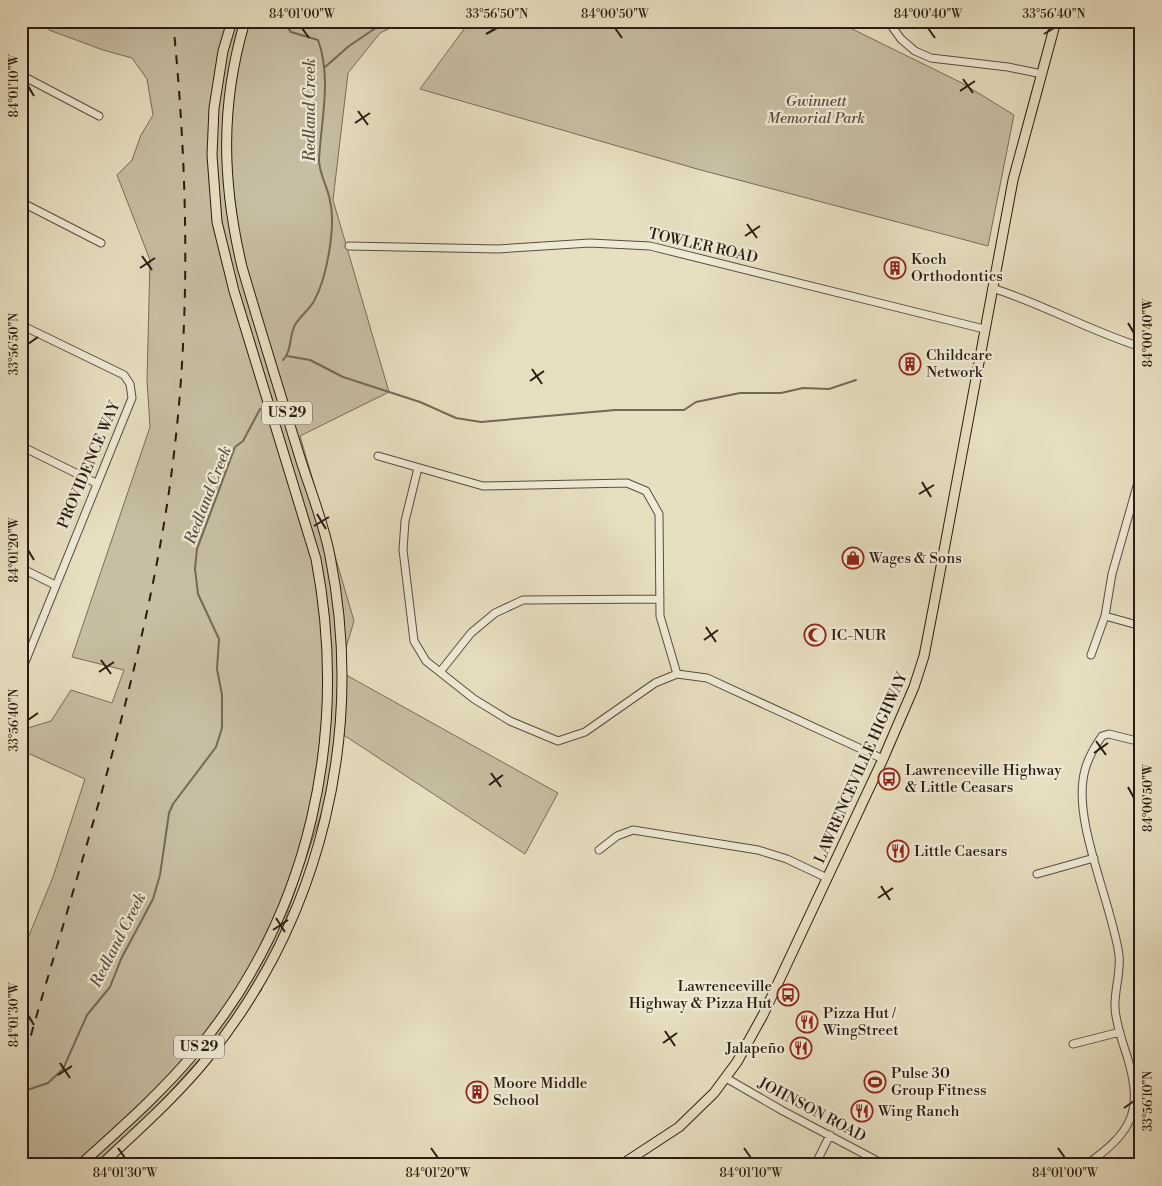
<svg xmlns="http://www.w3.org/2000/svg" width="1162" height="1186" font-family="'Libre Bodoni',serif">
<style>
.green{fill:#c7bea3;stroke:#796c5b}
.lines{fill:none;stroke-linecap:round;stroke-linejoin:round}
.stream{stroke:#756857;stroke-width:2}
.minor-casing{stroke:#5a4c3e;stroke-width:9}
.major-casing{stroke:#2b1b13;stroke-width:11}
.minor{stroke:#efead6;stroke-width:7}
.major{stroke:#e7dfc0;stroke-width:9}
.rail{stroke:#2b1b13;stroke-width:2;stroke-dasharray:9 9;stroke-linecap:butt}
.ticks{fill:none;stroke:#2b1b13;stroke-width:2}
.labels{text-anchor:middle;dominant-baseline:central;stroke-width:4.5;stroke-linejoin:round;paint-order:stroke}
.shield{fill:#efead6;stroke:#66594e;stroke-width:1}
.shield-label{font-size:14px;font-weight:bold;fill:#2b1b13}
.park-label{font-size:15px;font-style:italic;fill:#5a4c3e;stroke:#efead6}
.street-label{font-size:15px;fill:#2b1b13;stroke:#efead6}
.poi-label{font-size:15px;fill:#2b1b13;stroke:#efead6;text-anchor:start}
.water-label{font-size:16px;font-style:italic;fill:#5d4f41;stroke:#efead6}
.neatline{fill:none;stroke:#2b1b13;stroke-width:2}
.ticks-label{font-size:12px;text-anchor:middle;fill:#2b1b13}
</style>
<rect width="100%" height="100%" fill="#e7dfc0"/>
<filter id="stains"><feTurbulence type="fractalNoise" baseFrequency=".004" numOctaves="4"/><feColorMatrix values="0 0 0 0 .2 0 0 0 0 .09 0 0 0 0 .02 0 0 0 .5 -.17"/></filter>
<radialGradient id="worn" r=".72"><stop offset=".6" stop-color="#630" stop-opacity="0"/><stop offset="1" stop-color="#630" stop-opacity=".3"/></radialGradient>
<path class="green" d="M50,21h355l-25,12 -32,40 -15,127 56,192 -89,44 54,185 -15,50 219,122 -33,61 -189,-124 -4,52 -71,209 -157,174h-83v-210l32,-78 32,-98 -64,-29v-20l30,-9 20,-31 41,13 12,-33 -52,-13 78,-230 -3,-47 3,-120 -33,-85 15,-15 9,-25 12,-20 -6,-36 -15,-21 -29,-8 -54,-20z
M470,21h366l126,62 52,32 -26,131 -291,-77 -277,-80z"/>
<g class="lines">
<path class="stream" d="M282,21l9,11 27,8c14,38 3,81 1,120 0,14 9,27 11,41 6,25 -3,77 -16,100 -5,9 -14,15 -19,24 -6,11 -3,26 -12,35
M325,67l24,-21 37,-25
M287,356l23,4 33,17 77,25 36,16 25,4 134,-12h69l12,-8 44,-9h41l22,-5 26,1 27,-9
M21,1092l27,-9 15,-14 24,-54 23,-28 11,-28 32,-60 7,-24 9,-62 4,-9 43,-57 6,-19v-33l-5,-26 2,-30 -21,-45 -3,-25 2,-20 38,-102 8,-6 17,-32"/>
<g class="minor-casing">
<path id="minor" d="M888,21l13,18 14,12 16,7 77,9 34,7
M21,75l78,41
M21,202l80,41
M349,246l149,3 92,-6 60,3 334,83
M992,288c51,16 98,43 149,59
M21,325l103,50 6,9 2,14 -111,274
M21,446l75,37
M378,456l105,30 144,-3 19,8 13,23 1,102 17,58
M418,468l-13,53 -2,29 11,91 12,20 48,38 36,22 48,20 27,-9 70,-49 22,-9 30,4 176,81
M1132,505l9,3
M21,568l34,17
M1105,616l36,10
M1091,655l14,-39 7,-42 29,-102
M440,672l31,-39 24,-20 28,-13 137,-1
M599,850l18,-14 16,-6 125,20 29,9 40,19
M1037,874l57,-16
M1073,1044l47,-12
M726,1078l57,33 102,54
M815,1165l15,-30
M1086,1165c46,-33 58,-53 41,-109 -5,-15 -11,-32 -12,-48 -1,-17 6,-35 4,-53 -7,-52 -48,-136 -34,-185 3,-12 10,-24 17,-34l7,-2 32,8"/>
</g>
<g class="major-casing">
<path id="major" d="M80,1165c41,-37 81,-72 116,-114 115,-138 153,-318 120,-492l-82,-268 -17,-69 -5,-67 2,-47 9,-57 9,-30
M101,1165c37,-35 76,-69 108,-109 113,-141 156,-323 121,-500 -6,-32 -19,-64 -29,-95 -20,-65 -40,-129 -59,-194 -20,-85 -22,-162 3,-246
M621,1165l58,-38 35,-34 23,-31 26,-47 120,-256 31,-72 10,-31 10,-52 79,-424 43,-159"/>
</g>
<use href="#minor" class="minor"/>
<use href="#major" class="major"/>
<path class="rail" d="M21,1070c50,-177 109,-353 141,-535 30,-170 28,-342 11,-514"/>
</g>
<path class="ticks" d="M302,28l7,10M615,28l7,10M928,28l7,10M486,34l11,-6M1044,34l10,-6M963,79l10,14M28,86l6,10M960,91l15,-10M358,111l10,14M355,123l15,-10M747,224l10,14M745,236l15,-10M142,256l10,14M140,268l15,-10M1128,323l6,10M28,344l10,-7M532,369l10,15M530,381l14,-10M922,482l9,15M919,494l15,-9M317,514l9,15M314,526l15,-9M28,550l6,10M706,627l10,15M704,640l14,-10M101,660l10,14M99,672l15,-10M28,720l10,-7M1096,741l10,14M1094,753l14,-10M491,773l10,14M489,785l14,-10M1128,787l6,11M881,886l9,14M878,898l15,-10M276,918l9,14M273,930l15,-10M28,1015l6,10M665,1031l10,15M663,1043l14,-10M60,1063l10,15M58,1075l14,-9M1124,1108l10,-7M118,1148l7,10M431,1148l7,10M744,1148l7,10M1058,1148l7,10"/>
<defs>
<g id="building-ring" transform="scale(1.125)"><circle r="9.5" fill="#efead6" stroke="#8f2418" stroke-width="1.5"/><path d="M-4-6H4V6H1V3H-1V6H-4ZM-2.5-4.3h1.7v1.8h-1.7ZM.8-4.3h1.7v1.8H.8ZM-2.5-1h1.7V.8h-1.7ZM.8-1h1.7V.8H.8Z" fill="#8f2418"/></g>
<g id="shop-ring" transform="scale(1.125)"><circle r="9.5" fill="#efead6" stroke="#8f2418" stroke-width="1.5"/><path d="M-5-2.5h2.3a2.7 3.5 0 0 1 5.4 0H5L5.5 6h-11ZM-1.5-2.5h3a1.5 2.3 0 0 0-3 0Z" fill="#8f2418"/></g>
<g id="mosque-ring" transform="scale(1.125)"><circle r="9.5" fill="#efead6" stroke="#8f2418" stroke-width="1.5"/><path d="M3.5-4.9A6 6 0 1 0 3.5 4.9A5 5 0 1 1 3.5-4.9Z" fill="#8f2418"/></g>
<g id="bus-ring" transform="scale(1.125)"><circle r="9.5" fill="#efead6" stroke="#8f2418" stroke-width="1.5"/><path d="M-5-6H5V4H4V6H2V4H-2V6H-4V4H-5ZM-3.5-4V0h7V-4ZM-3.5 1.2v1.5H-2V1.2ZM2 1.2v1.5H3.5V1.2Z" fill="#8f2418"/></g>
<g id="restaurant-ring" transform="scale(1.125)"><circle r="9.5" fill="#efead6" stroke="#8f2418" stroke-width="1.5"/><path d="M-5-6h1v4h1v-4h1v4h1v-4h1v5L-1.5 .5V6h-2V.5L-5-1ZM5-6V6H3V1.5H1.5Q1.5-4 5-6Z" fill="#8f2418"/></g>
<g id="stadium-ring" transform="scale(1.125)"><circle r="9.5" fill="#efead6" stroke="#8f2418" stroke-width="1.5"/><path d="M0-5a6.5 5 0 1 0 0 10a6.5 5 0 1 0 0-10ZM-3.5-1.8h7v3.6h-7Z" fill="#8f2418"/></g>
</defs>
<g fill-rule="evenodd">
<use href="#building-ring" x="895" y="268"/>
<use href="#building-ring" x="910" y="364"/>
<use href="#shop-ring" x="853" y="558"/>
<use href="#mosque-ring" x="815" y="635"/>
<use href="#bus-ring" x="889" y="779"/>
<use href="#restaurant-ring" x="898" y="851"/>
<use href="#bus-ring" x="788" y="995"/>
<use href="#restaurant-ring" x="807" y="1022"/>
<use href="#restaurant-ring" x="801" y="1048"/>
<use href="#stadium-ring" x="875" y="1082"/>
<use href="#building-ring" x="477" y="1092"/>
<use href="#restaurant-ring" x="862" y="1111"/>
</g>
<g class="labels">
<g class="shield">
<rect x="262" y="401.5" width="50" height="23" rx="4"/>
<rect x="174" y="1035.5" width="50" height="23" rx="4"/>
</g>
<g class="shield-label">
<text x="287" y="413">US 29</text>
<text x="199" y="1047">US 29</text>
</g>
<g class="park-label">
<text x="816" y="101">Gwinnett<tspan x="816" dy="17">Memorial Park</tspan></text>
</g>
<g class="street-label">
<text transform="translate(703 246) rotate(13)">TOWLER ROAD</text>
<text transform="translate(89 465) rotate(-67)">PROVIDENCE WAY</text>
<text transform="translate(861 768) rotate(-66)">LAWRENCEVILLE HIGHWAY</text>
<text transform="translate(812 1110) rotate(28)">JOHNSON ROAD</text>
</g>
<g class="poi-label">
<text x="911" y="259">Koch<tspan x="911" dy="17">Orthodontics</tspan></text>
<text x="926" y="355">Childcare<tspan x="926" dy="17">Network</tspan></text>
<text x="869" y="558">Wages &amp; Sons</text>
<text x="831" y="635">IC-NUR</text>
<text x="905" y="770">Lawrenceville Highway<tspan x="905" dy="17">&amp; Little Ceasars</tspan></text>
<text x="914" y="851">Little Caesars</text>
<text x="772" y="986" text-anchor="end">Lawrenceville<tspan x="772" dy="17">Highway &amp; Pizza Hut</tspan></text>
<text x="823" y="1013">Pizza Hut /<tspan x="823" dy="17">WingStreet</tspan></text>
<text x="785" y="1048" text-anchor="end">Jalapeño</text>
<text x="891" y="1073">Pulse 30<tspan x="891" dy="17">Group Fitness</tspan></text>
<text x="493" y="1083">Moore Middle<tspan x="493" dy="17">School</tspan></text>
<text x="878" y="1111">Wing Ranch</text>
</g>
<g class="water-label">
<text transform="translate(310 110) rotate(-90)">Redland Creek</text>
<text transform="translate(208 495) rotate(-69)">Redland Creek</text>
<text transform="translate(118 940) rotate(-63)">Redland Creek</text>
</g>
</g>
<rect width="1162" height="1186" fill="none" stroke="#e7dfc0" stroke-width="55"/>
<rect x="28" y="28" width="1106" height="1130" class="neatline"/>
<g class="ticks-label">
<text x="302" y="18">84°01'00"W</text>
<text x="497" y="18">33°56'50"N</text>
<text x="615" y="18">84°00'50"W</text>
<text x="928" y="18">84°00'40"W</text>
<text x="1054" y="18">33°56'40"N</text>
<text transform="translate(14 86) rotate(-90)" y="4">84°01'10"W</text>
<text transform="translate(1148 333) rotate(-90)" y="4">84°00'40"W</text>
<text transform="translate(14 344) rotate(-90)" y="4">33°56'50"N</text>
<text transform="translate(14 550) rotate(-90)" y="4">84°01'20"W</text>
<text transform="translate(14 720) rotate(-90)" y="4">33°56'40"N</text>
<text transform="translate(1148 798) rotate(-90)" y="4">84°00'50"W</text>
<text transform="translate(14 1015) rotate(-90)" y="4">84°01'30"W</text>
<text transform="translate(1148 1101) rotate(-90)" y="4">33°56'10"N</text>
<text x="125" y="1177">84°01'30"W</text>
<text x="438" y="1177">84°01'20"W</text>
<text x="751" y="1177">84°01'10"W</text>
<text x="1065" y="1177">84°01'00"W</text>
</g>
<rect width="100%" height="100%" filter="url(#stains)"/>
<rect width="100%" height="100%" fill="url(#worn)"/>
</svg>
